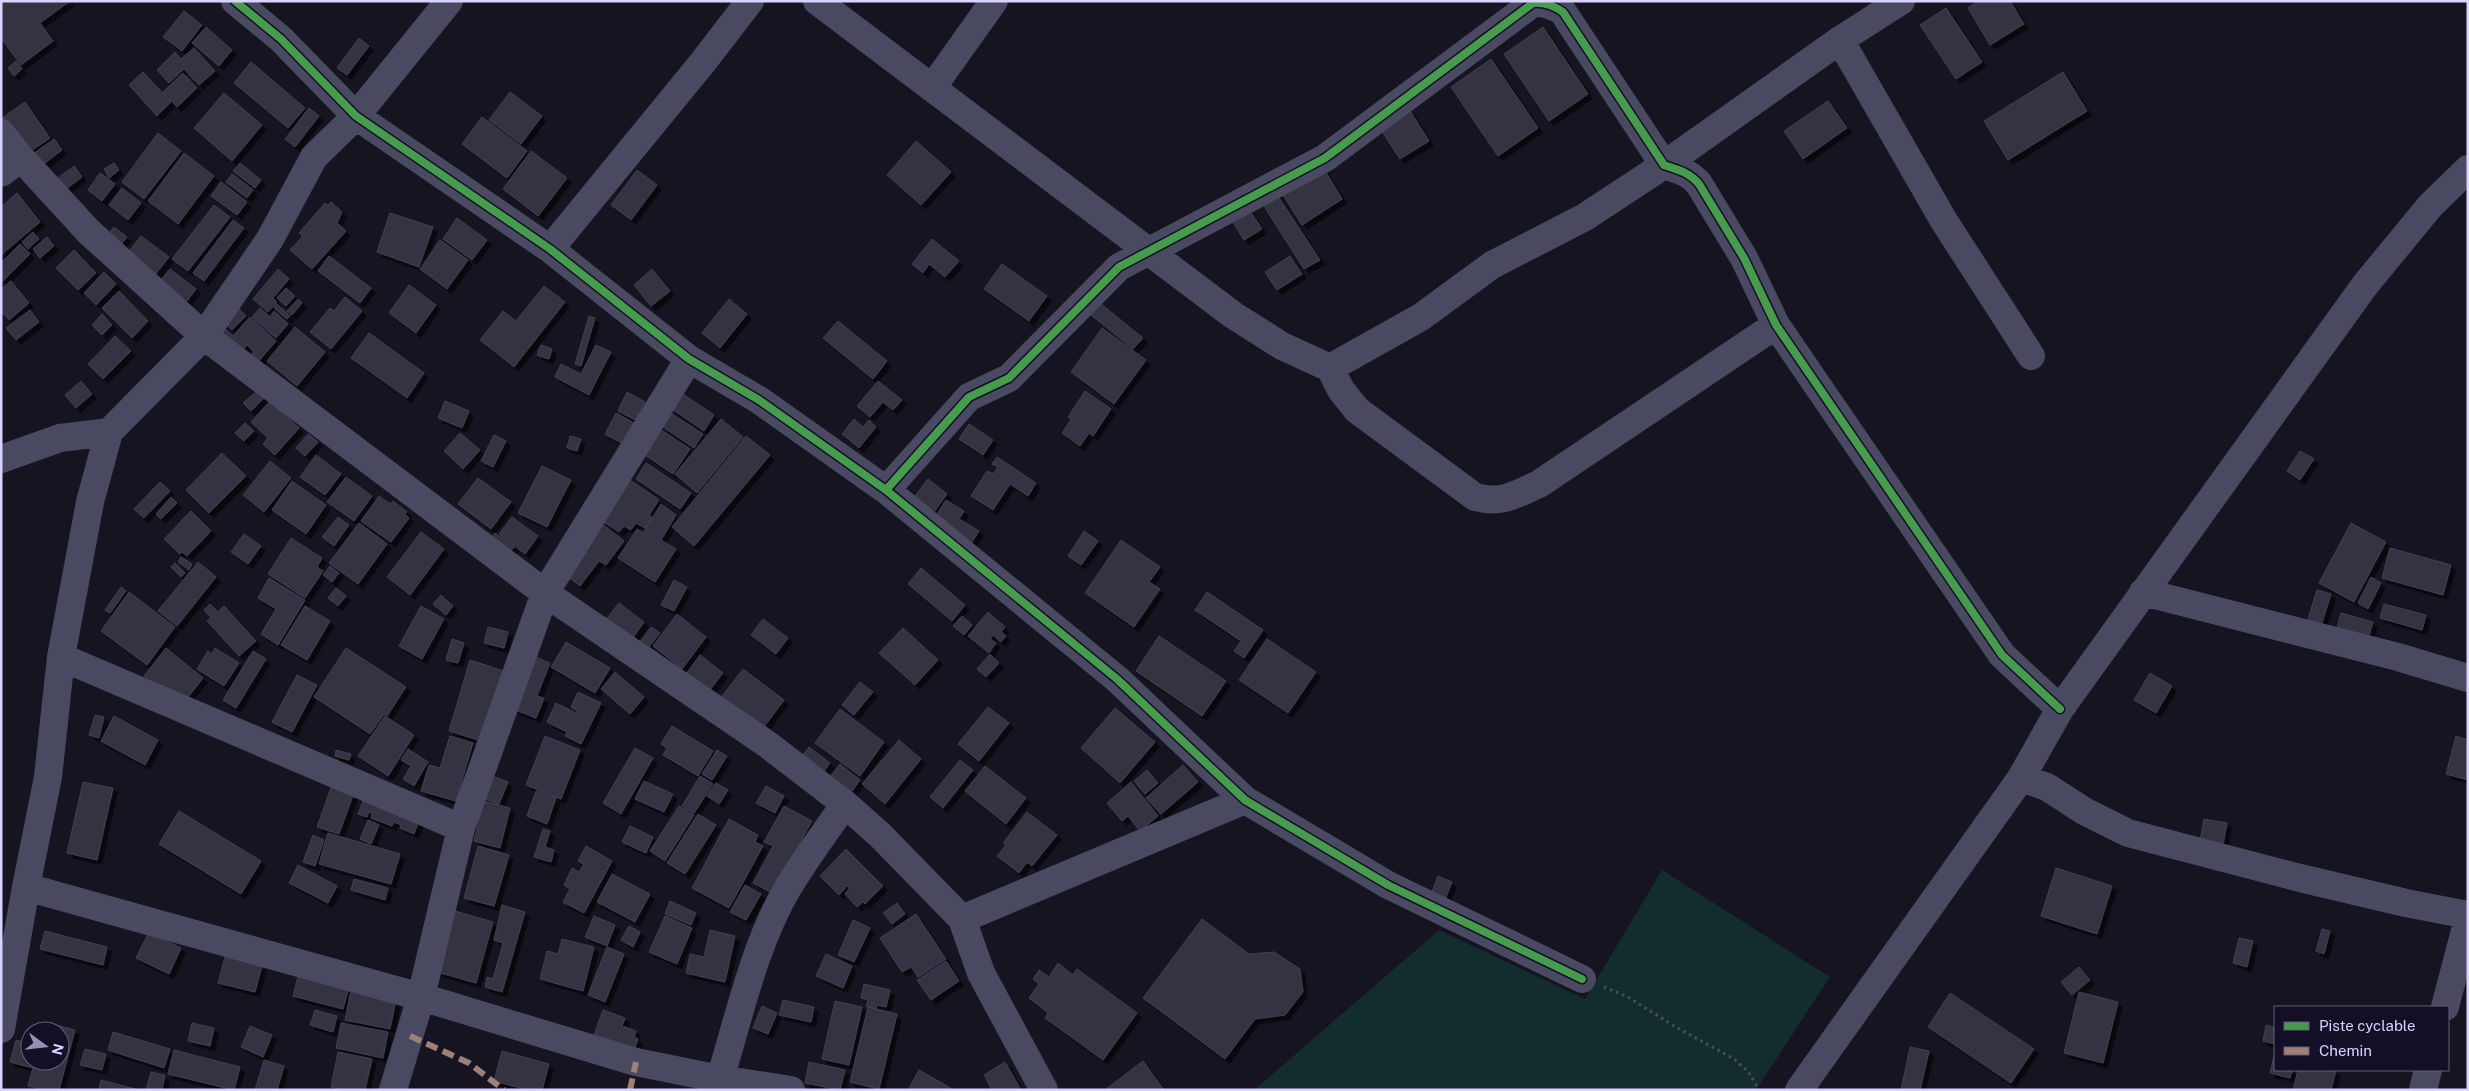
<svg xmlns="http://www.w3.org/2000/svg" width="2469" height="1091" font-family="'Public Sans',sans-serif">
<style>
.green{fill:#132c2d}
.building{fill:#343243;stroke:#433f54;filter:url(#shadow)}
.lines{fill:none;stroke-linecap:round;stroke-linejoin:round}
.path{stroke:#44505f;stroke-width:3;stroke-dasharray:2.5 4;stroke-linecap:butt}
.minor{stroke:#4a4962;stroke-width:28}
.quiet{stroke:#9e8076;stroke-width:6;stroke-dasharray:12 6;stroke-linecap:butt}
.cycleway-casing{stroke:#130f26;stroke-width:11}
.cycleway{stroke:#469c4c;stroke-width:8}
</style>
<defs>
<filter id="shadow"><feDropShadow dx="4.5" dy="4.5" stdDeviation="0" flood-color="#0009"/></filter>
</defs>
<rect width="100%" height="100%" fill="#161421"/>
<path class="green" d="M1662,870l168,107 -74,113h-502l185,-160 146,69z"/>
<path class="building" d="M4,1h66l-30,22 13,18 -32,24 -20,-27v-35z
M1978,1h32l14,23 -34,21 -22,-37z
M1946,8l36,54 -26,17 -36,-54z
M184,11l18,14 -20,26 -19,-14z
M206,27l26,23 -13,16 -27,-23z
M1543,27l45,67 -39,27 -45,-67z
M359,38l10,8 -22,29 -10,-7z
M194,48l21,23 -16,14 -15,-16 -15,14 -12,-13 18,-18 6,7z
M1491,59l47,69 -40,28 -47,-69z
M16,61l6,8 -8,7 -6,-8z
M251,62l54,46 -17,20 -54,-45z
M143,72l28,30 -14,14 -28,-31z
M2063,72l24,39 -79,49 -24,-39z
M183,73l14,15 -20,19 -14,-15z
M510,92l32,24 -21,28 -32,-24z
M224,93l38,32 -30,36 -38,-33z
M1828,101l19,27 -44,31 -19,-28z
M25,102l25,36 -25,17 -24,-33v-3z
M309,108l10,8 -24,31 -10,-8z
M1410,111l19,30 -29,18 -19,-29z
M482,117l45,34 -20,27 -45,-34z
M158,133l23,18 -37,48 -22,-17z
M54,139l8,11 -21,16 -8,-12z
M916,141l35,31 -30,33 -34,-30z
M531,151l36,27 -29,38 -35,-27z
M184,153l30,23 -36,48 -30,-23z
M114,163l5,7 -10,8 -5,-9z
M240,163l21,17 -6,8 -22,-17z
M74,166l8,11 -24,18 -8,-11z
M1324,169l18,30 -40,26 -19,-30z
M637,170l20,15 -26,35 -20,-15z
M100,173l15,11 -13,17 -14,-11z
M232,174l21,16 -6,8 -21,-16z
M221,182l26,20 -10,13 -26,-19z
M122,188l19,15 -13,17 -19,-15z
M17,193l23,29 -39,33v-48z
M1276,193l44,67 -16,9 -42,-66z
M331,202l11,10 -5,11 9,8 -34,38 -22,-19 13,-14 -4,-3 26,-30 3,2z
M214,205l16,12 -42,54 -16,-12z
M1248,208l14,21 -18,11 -13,-21z
M390,213l43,14 -14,40 -42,-15z
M457,218l30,22 -15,20 -29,-21z
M233,220l11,8 -40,53 -11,-8z
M114,227l13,10 -12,15 -13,-10z
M33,232l6,7 -11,10 -6,-7z
M141,236l28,21 -15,19 -28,-21z
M47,237l7,9 -14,12 -7,-9z
M932,239l27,22 -14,16 -16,-13 -6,9 -11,-9z
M440,240l28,20 -21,29 -27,-20z
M20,244l10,10 -27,27 -2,-2v-16z
M74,250l22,23 -18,17 -22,-22z
M329,256l42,32 -11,15 -42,-32z
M1290,256l12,18 -25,16 -12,-18z
M1002,264l45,32 -18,25 -45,-32z
M170,269l26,20 -9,12 -13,-10 -17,-6z
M278,269l11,10 -16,19 4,4 -9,10 -15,-13z
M652,269l18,22 -19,15 -17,-21z
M104,272l12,12 -20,21 -12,-12z
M11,281l18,22 -20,17 -8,-9v-22z
M409,285l27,20 -20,28 -27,-20z
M544,286l21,16 -51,65 -34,-27 23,-29 13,10z
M286,288l9,8 -9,10 -9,-8z
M119,291l29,30 -16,17 -30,-30z
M345,297l17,14 -31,38 -21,-17 20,-24 4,3z
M298,299l4,4 -10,12 -5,-4z
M729,299l18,15 -27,34 -18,-15z
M277,304l13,12 -3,3 -13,-11z
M1101,304l42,34 -10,11 -42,-34z
M236,306l10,10 -14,14 -10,-10z
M260,308l10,9 4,-6 14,13 -12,14 -24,-21z
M30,310l9,12 -23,18 -10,-12z
M102,314l10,11 -10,10 -10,-10z
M589,316l6,2 -14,48 -6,-2z
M250,317l26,24 -19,22 -7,-6 4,-5 -7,-7 -6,7 -21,-18 4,-6 9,8z
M838,321l49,40 -14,18 -50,-41z
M295,327l30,25 -28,34 -30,-25z
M1102,328l44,32 -32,44 -43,-32z
M369,333l55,40 -17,25 -56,-40z
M115,336l16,15 -28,28 -15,-15z
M541,345l11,4 -3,10 -12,-4z
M596,345l15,7 -22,43 -34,-18 6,-13 20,10z
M81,381l11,13 -16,14 -11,-13z
M878,381l24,19 -9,10 -10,-8 -13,15 -13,-11z
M258,390l7,7 -14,14 -8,-8z
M1085,391l26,18 -18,27 -4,-3 -9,13 -18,-13 9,-13 -3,-3z
M627,392l18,10 -10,18 -17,-9z
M683,394l31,21 -10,16 -32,-22z
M270,401l29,27 -24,27 -12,-11 5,-6 -17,-16z
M445,401l24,10 -7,17 -24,-10z
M616,413l18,10 -11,21 -18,-10z
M672,414l31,20 -9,14 -31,-21z
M721,419l22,18 -46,56 -22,-19z
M854,419l9,8 6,-7 7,7 -17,21 -17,-14z
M245,423l9,8 -10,10 -9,-8z
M969,424l24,16 -10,15 -24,-16z
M661,430l29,19 -17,25 -28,-19z
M460,433l20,17 -17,19 -19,-18z
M308,434l10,8 -13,14 -9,-8z
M494,435l12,6 -13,26 -12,-6z
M570,436l11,3 -4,12 -10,-3z
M746,436l24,19 -76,91 -22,-19z
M2300,451l14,8 -14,21 -13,-9z
M222,453l24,23 -37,37 -23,-23z
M316,455l25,19 -16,21 -25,-18z
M997,457l39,26 -8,13 -18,-12 -17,26 -22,-14 16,-25 6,3 5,-7 -6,-3z
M270,461l21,17 -27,34 -21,-17z
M646,463l45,30 -11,16 -44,-30z
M542,466l29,14 -24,47 -29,-14z
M346,477l26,19 -18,25 -27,-19z
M478,478l33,24 -20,27 -33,-25z
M928,479l19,15 -18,25 -17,-19z
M630,480l29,20 -10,15 3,2 -7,11 -9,-5 -5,7 -7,-4 -5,6 -17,-11z
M292,481l34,24 -20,29 -34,-24z
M160,482l10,9 -26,27 -10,-9z
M379,496l11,8 3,-3 14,11 -2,2 4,4 -18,24 -30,-21z
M171,497l6,6 -16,16 -5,-5z
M946,500l18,11 -5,8 20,12 -9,14 -38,-23z
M661,504l15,11 -15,25 15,9 -21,33 -37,-24 19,-29 6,4z
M191,511l20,20 -24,25 -5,-4 -2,2 -16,-15z
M338,517l11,8 -15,21 -12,-9z
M512,517l26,19 -13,18 -26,-20z
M359,523l28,21 -29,40 -29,-21z
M2351,523l35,19 -32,60 -35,-19z
M602,524l22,17 -18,24 -7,-4 -19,25 -16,-12z
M1084,531l14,10 -17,24 -13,-9z
M421,532l23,17 -34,46 -23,-18z
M495,533l19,14 -7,9 -19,-14z
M244,534l17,12 -13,18 -17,-12z
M291,538l31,20 -5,9 6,4 -18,27 -37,-24z
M1121,540l39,27 -11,15 11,7 -26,38 -49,-34z
M2390,548l61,17 -8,30 -61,-17z
M181,557l11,7 -3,6 -11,-8z
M198,562l18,15 -39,49 -19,-15z
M175,563l10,10 -4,4 -10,-10z
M330,566l9,7 -7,9 -9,-7z
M921,568l44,37 -13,16 -44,-37z
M2371,577l10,6 -13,26 -10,-6z
M269,578l36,22 -27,45 -17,-11 15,-25 -18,-11z
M674,580l13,7 -13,24 -13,-6z
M121,587l5,4 -16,22 -5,-3z
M336,588l10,8 -8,10 -10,-8z
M2317,590l14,4 -10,32 -14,-4z
M129,592l46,35 -28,38 -46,-34z
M1207,592l56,38 -19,28 -10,-7 7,-10 -46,-31z
M441,595l12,11 -7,9 -13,-11z
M619,603l25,19 -14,20 -26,-20z
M210,604l8,8 6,-6 32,35 -17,15 -32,-35 4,-3 -7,-8z
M2384,604l42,11 -4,15 -42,-12z
M305,606l25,15 -23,39 -26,-15z
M421,606l23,13 -22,40 -23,-13z
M988,612l17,15 -4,5 5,4 -5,6 -8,-7 -3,4 6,4 -7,10 -21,-17z
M2341,613l32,9 -4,14 -32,-8z
M677,614l29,23 -24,32 -29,-23z
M962,616l10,9 -8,10 -11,-9z
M763,619l25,19 -12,16 -25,-19z
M488,627l20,5 -4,16 -20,-5z
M651,627l9,6 -11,14 11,8 -26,-5z
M903,628l35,32 -23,25 -36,-32z
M1159,636l67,45 -24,35 -66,-45z
M452,639l12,4 -6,20 -12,-3z
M1267,639l49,33 -28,41 -49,-33z
M566,642l44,26 -15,25 -44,-26z
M166,648l37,30 -22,28 -37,-30z
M215,648l24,15 -15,23 -27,-17 11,-18 4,3z
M346,648l60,39 -19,29 -3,-2 -14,20 -56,-37z
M253,651l13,8 -30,49 -13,-8z
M990,654l9,9 -13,14 -9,-8z
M530,655l20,8 -13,33 7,2 -8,20 -26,-10z
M700,655l23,18 -14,18 -23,-17z
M470,660l40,13 -22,70 -39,-12z
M743,669l41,31 -23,31 -41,-32z
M615,672l29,25 -14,17 -29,-25z
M2150,673l22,13 -16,27 -22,-13z
M297,675l20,10 -25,47 -20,-10z
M860,682l13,10 -19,23 -12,-10z
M578,692l23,11 -20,41 -16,-8 2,-4 -20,-10 9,-19 20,10 1,-2 -6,-4z
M988,707l21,16 -30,38 -21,-17z
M1115,708l40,34 -35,41 -39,-35z
M840,709l44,33 -24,34 -45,-33z
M95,715l9,2 -5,21 -10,-3z
M114,716l44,24 -13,25 -44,-24z
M385,716l29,19 -26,41 -30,-20z
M672,726l41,25 -15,25 -35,-21 4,-7 -6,-4z
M450,736l23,7 -17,58 -35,-10 8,-26 11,3z
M545,736l35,14 -19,49 -35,-14z
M2456,736l12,4v40l-22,-6z
M899,740l22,19 -36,45 -23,-20z
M809,747l21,16 -10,14 -22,-16z
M635,748l18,10 -32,56 -18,-11z
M408,749l20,13 -14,24 -11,-7 8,-13 -10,-6z
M336,750l15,4 -2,6 -14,-4z
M717,750l10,6 -15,24 -10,-6z
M960,760l13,10 -30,38 -13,-11z
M840,764l20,16 -15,21 -21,-16z
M1183,765l15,17 -37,32 -15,-16z
M985,766l41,32 -20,26 -41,-33z
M1147,770l11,13 -13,11 -11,-13z
M492,776l16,6 -9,22 -16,-6z
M700,776l13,8 -19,29 -12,-7z
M644,781l29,13 -9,18 -29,-13z
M83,782l30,6 -16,72 -30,-7z
M333,782l22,8 -16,44 -22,-7z
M1131,782l27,34 -18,15 -12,-15 -6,5 -15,-18z
M716,783l12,7 -9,14 -12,-8z
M766,786l18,10 -9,17 -19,-10z
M536,791l20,7 -9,26 -20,-8z
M365,796l55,22 -6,16 -14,-6 1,-3 -7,-3 -2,4 -21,-8 1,-5 -3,-1 -2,5 -9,-3z
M484,801l26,7 -10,40 -26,-7z
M679,806l15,9 -29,46 -15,-10z
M784,806l28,15 -40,72 -19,-10 20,-37 -9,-4z
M179,811l82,50 -20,33 -82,-50z
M1027,812l30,23 -25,31 -5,-4 -8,11 -22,-17 9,-11 -3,-2z
M698,814l18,11 -31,49 -18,-11z
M729,819l29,16 -3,7 8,4 -34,62 -37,-20z
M2204,819l23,4 -4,22 -23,-4z
M368,820l11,5 -8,19 -11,-5z
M630,826l23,11 -7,16 -24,-11z
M543,829l7,2 -5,16 9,3 -3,12 -17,-5z
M328,833l72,21 -9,30 -72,-20z
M313,835l11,5 -9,26 -12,-4z
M478,846l31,9 -15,51 -30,-8z
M586,846l26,15 -28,52 -21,-11 7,-13 -6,-4 8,-17 7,4 5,-8 -6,-3z
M846,849l37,37 -18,18 -2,-2 -6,5 -12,-13 5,-6 -3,-2 -8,9 -19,-19z
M298,865l39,21 -9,17 -39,-20z
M2056,868l56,18 -15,48 -56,-18z
M612,874l38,20 -15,28 -38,-20z
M1438,876l14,6 -8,20 -14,-5z
M354,879l34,9 -3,12 -34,-10z
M745,885l16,9 -15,26 -16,-8z
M670,901l26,12 -5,12 -26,-11z
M897,903l8,11 -13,10 -9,-11z
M502,905l23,7 -23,80 -17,-5 2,-10 6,2 10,-36 -9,-3z
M455,911l38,11 -17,61 -39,-11z
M916,914l30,45 -28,18 -7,-10 -9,5 -22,-34z
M594,916l21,9 -8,21 -22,-9z
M665,916l27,12 -15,36 -28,-12z
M1202,919l47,35 25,-2 26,17 3,23 -18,23 -30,4 -30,40 -82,-61z
M853,920l17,8 -16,34 -16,-7z
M629,926l11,6 -7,15 -12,-7z
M2322,929l8,2 -6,23 -8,-3z
M710,930l25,6 -10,46 -39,-9 4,-19 14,3z
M45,931l62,16 -4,18 -63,-16z
M149,932l32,16 -12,26 -33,-16z
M2239,938l14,3 -6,26 -14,-4z
M562,939l32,8 -11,44 -43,-12 7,-28 11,3z
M607,947l17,7 -19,48 -17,-7z
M826,954l26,12 -9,22 -27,-12z
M225,957l37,9 -7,26 -37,-9z
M946,961l13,20 -28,19 -14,-20z
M1058,963l15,12 4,-6 60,44 -34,47 -58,-42 3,-5 -19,-15 10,-14 -6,-5 6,-9 10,7z
M2079,967l11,13 -18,15 -11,-13z
M299,973l50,14 -6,22 -50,-13z
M864,984l26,6 -4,17 -9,-2 -1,4 -10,-3 2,-6 -7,-2z
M352,985l45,10 -7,34 -45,-9z
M2079,992l39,10 -15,61 -39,-10z
M1950,993l84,56 -23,34 -83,-56z
M783,1000l31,7 -3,15 -32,-7z
M835,1001l27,6 -13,58 -27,-6z
M762,1006l15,7 -9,21 -15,-6z
M868,1007l29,7 -18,75 -29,-7z
M315,1010l22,6 -4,16 -23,-7z
M603,1010l22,8 -3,8 14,5 -2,6 4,2 -4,11 -40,-15z
M45,1022l30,8 -16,60h-16l-15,-4 5,-18 -23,-6 6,-22 14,4v17h30v-30h-17z
M192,1023l22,5 -4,18 -22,-5z
M341,1023l47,9 -5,26 -47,-10z
M2266,1025l9,3v16l-12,-3z
M250,1026l22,9 -9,22 -22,-10z
M113,1032l57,17 -6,19 -56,-18z
M1910,1047l19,4 -9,39h-19z
M85,1049l21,5 -4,16 -22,-5z
M174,1050l66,17 -6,23 -66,-16z
M502,1051l47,13 -7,26h-14l-34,-9z
M338,1052l34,7 -7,31h-21l-13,-3z
M2275,1052v18h17l-2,8 -20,-5z
M264,1060l20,6 -7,24h-22z
M1143,1061l21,29h-59z
M809,1062l36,8 -5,20 -35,-7z
M1005,1062l16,28h-29l-8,-15z
M919,1070l35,20h-46z
M2298,1070h38l-5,20h-38z
M151,1072l14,3 -3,15h-16z
M101,1080l38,10h-40z"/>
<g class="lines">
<path class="path" d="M1604,987l24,10 46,29 60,33 14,12 11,19"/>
<path class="minor" d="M235,1l46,38 75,77 194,133 139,110 70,41 127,90 231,189 128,121 143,85 194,94
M817,1l416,314 49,31 48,22 11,22 16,20 118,87c28,7 39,-2 64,-13l237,-159
M1840,40l104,181 87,135
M932,88l62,-87
M1,133l20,25 68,74 115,104 341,257 222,151 78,60 35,31 82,84 19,54 63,117
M1,173l20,-15
M550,249l153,-187 47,-61
M1330,368l91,-51 71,-52 93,-48 79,-52 176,-125 61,-39
M1,459l59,-21 49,-6
M886,490l83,-93 40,-19 110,-111 206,-109 208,-155c11,-1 21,3 30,9l101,153c14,5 25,7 35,19l45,74 32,67 226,330 58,54
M2143,592l255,65 70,21
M61,657l400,171
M2021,778l26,9 37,24 44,22 172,45 106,25 62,12
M26,887l395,110 215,65 84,17 71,11
M962,919l283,-119
M2445,1007l23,-88
M1,1029l25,-142 22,-110 13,-120 29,-155 19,-70 95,-96 66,-97 44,-82 42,-41 93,-115
M720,1079c19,-62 35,-137 69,-193 17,-28 37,-55 56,-82
M393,1090l28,-93 40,-169 84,-235 144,-234
M1799,1090l222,-312 39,-69 305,-424 65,-79 38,-37
M2423,1090l5,-20"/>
<path class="quiet" d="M410,1036l59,27 35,27
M630,1090l6,-28"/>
<g class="cycleway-casing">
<path id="cycleway" d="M235,1l46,38 75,77 194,133 139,110 70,41 127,90 231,189 128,121 143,85 194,94
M886,490l83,-93 40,-19 110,-111 206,-109 208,-155c11,-1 21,3 30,9l101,153c14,5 25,7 35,19l45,74 32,67 226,330 58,54"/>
</g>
<use href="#cycleway" class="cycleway"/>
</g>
<rect width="2469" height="1091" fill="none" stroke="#d9d4ff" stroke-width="5"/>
<rect x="2274" y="1006" width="175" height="65" fill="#130f26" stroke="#625e7d"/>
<rect x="2284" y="1022" width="25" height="8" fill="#469c4c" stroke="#625e7d"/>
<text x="2319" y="1031" font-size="15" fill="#d9d4ff">Piste cyclable</text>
<rect x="2284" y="1047" width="25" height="8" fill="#9e8076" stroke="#625e7d"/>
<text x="2319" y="1056" font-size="15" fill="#d9d4ff">Chemin</text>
<g transform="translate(45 1046) rotate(105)"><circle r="24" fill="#130f26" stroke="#625e7d"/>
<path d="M0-4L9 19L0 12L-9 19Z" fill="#9591b1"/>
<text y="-8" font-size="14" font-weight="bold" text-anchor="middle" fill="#d9d4ff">N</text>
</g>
</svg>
